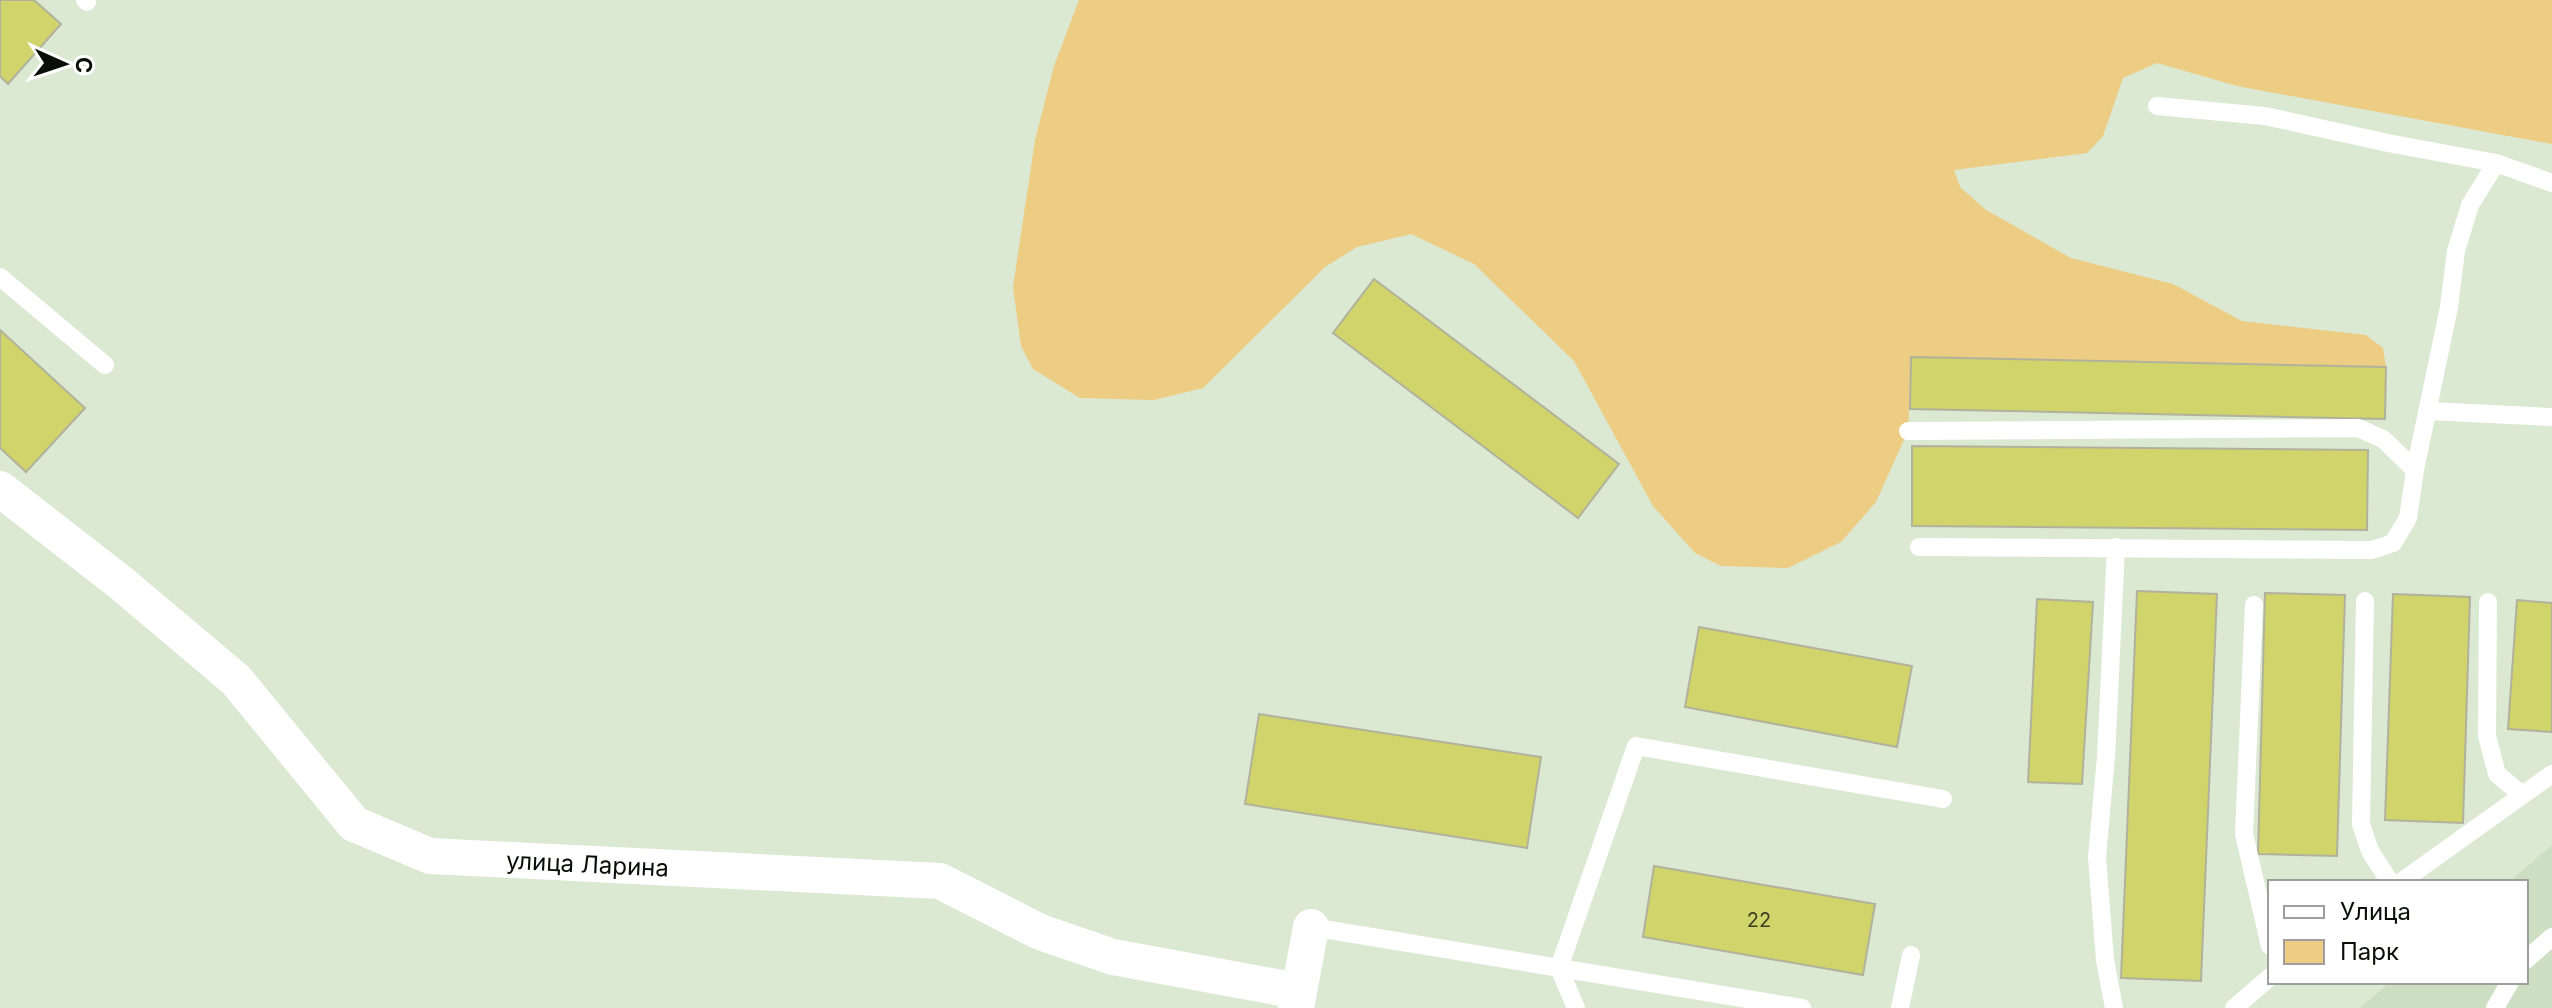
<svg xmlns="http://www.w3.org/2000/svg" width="2552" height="1008" font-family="Inter,sans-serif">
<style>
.built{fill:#cddfc2}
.green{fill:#edcc83}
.building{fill:#d1d36b;stroke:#b1b29b;stroke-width:2}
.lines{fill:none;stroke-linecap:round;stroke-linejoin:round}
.lane{stroke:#fff;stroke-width:18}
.street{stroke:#fff;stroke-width:36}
.labels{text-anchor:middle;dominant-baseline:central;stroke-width:6;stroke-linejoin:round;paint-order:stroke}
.number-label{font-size:20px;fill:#3c3f20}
.street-label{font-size:24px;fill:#0a0e07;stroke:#fff}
</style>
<rect width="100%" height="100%" fill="#dbe8d2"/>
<path class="built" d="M2552,845v163h-192l30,-26h136v-100h-17z"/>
<path class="green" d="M1079,0h1473v144l-315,-58 -80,-23 -34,15 -20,58 -16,17 -133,17 6,17 26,23 85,48 102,26 69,37 124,14 17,13 3,19 -475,-10 -3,74 -32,71 -35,40 -53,26 -67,-2 -26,-13 -42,-47 -79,-145 -100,-97 -63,-30 -54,13 -32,20 -122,121 -49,12 -74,-2 -47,-29 -12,-23 -8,-59 22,-147 19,-74z"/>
<path class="building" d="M0,0h34l27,24 -53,60 -8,-8z
M1374,279l245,185 -41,54 -245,-185z
M0,330l85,78 -59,64 -26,-24z
M1911,357l475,10 -1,52 -475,-10z
M1912,446l456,4 -1,80 -455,-4z
M2137,591l80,3 -16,387 -80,-3z
M2265,593l80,2 -8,261 -79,-2z
M2393,594l77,3 -7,226 -78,-3z
M2037,599l56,3 -11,182 -54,-2z
M2517,600l35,3v129l-44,-3z
M1699,627l213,39 -15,81 -212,-40z
M1259,714l282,43 -14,91 -282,-44z
M1654,866l221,38 -12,71 -220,-38z"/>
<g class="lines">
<path class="lane" d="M85,0l2,2
M2157,106l108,10 123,27 108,20 56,20
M0,277l105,88
M2428,411l124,6
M1908,431l450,-3 25,11 32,31
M1919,547l453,3 21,-7 15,-25 7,-48 34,-163 7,-56 14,-46 26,-42
M2365,601l-4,223 9,27 20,31
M2488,602l-1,134 10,38 25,21
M2254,605l-10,229 26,112
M2401,882l151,-108
M1311,927l491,81
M2526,960l26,-23
M1576,1008l-17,-40 77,-222 307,53
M1900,1008l11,-53
M2114,1008l-9,-48 -8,-103 9,-100 10,-210
M2234,1008l36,-31
M2495,1008l15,-26"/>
<g class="street">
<path id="s1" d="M0,489l121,94 115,97 118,144 76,32 510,25 100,51 73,25 185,34"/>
<path d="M1296,1008l15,-81"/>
</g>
</g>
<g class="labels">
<g class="number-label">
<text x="1759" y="920">22</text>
</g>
<g class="street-label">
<text stroke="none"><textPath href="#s1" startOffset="730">улица Ларина</textPath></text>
</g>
</g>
<rect x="2268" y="880" width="260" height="104" fill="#ffffff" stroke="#9d9f9c" stroke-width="2"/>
<rect x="2284" y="906" width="40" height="12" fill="#ffffff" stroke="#9d9f9c" stroke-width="2"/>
<text x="2340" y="920" font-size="24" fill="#0a0e07">Улица</text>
<rect x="2284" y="940" width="40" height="24" fill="#edcc83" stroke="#9d9f9c" stroke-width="2"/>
<text x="2340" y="960" font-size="24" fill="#0a0e07">Парк</text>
<g transform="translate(64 64) rotate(93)" stroke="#ffffff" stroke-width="6" paint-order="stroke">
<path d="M0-6L14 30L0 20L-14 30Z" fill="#0a0e07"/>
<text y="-12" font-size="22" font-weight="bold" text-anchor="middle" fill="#0a0e07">С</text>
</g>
</svg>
